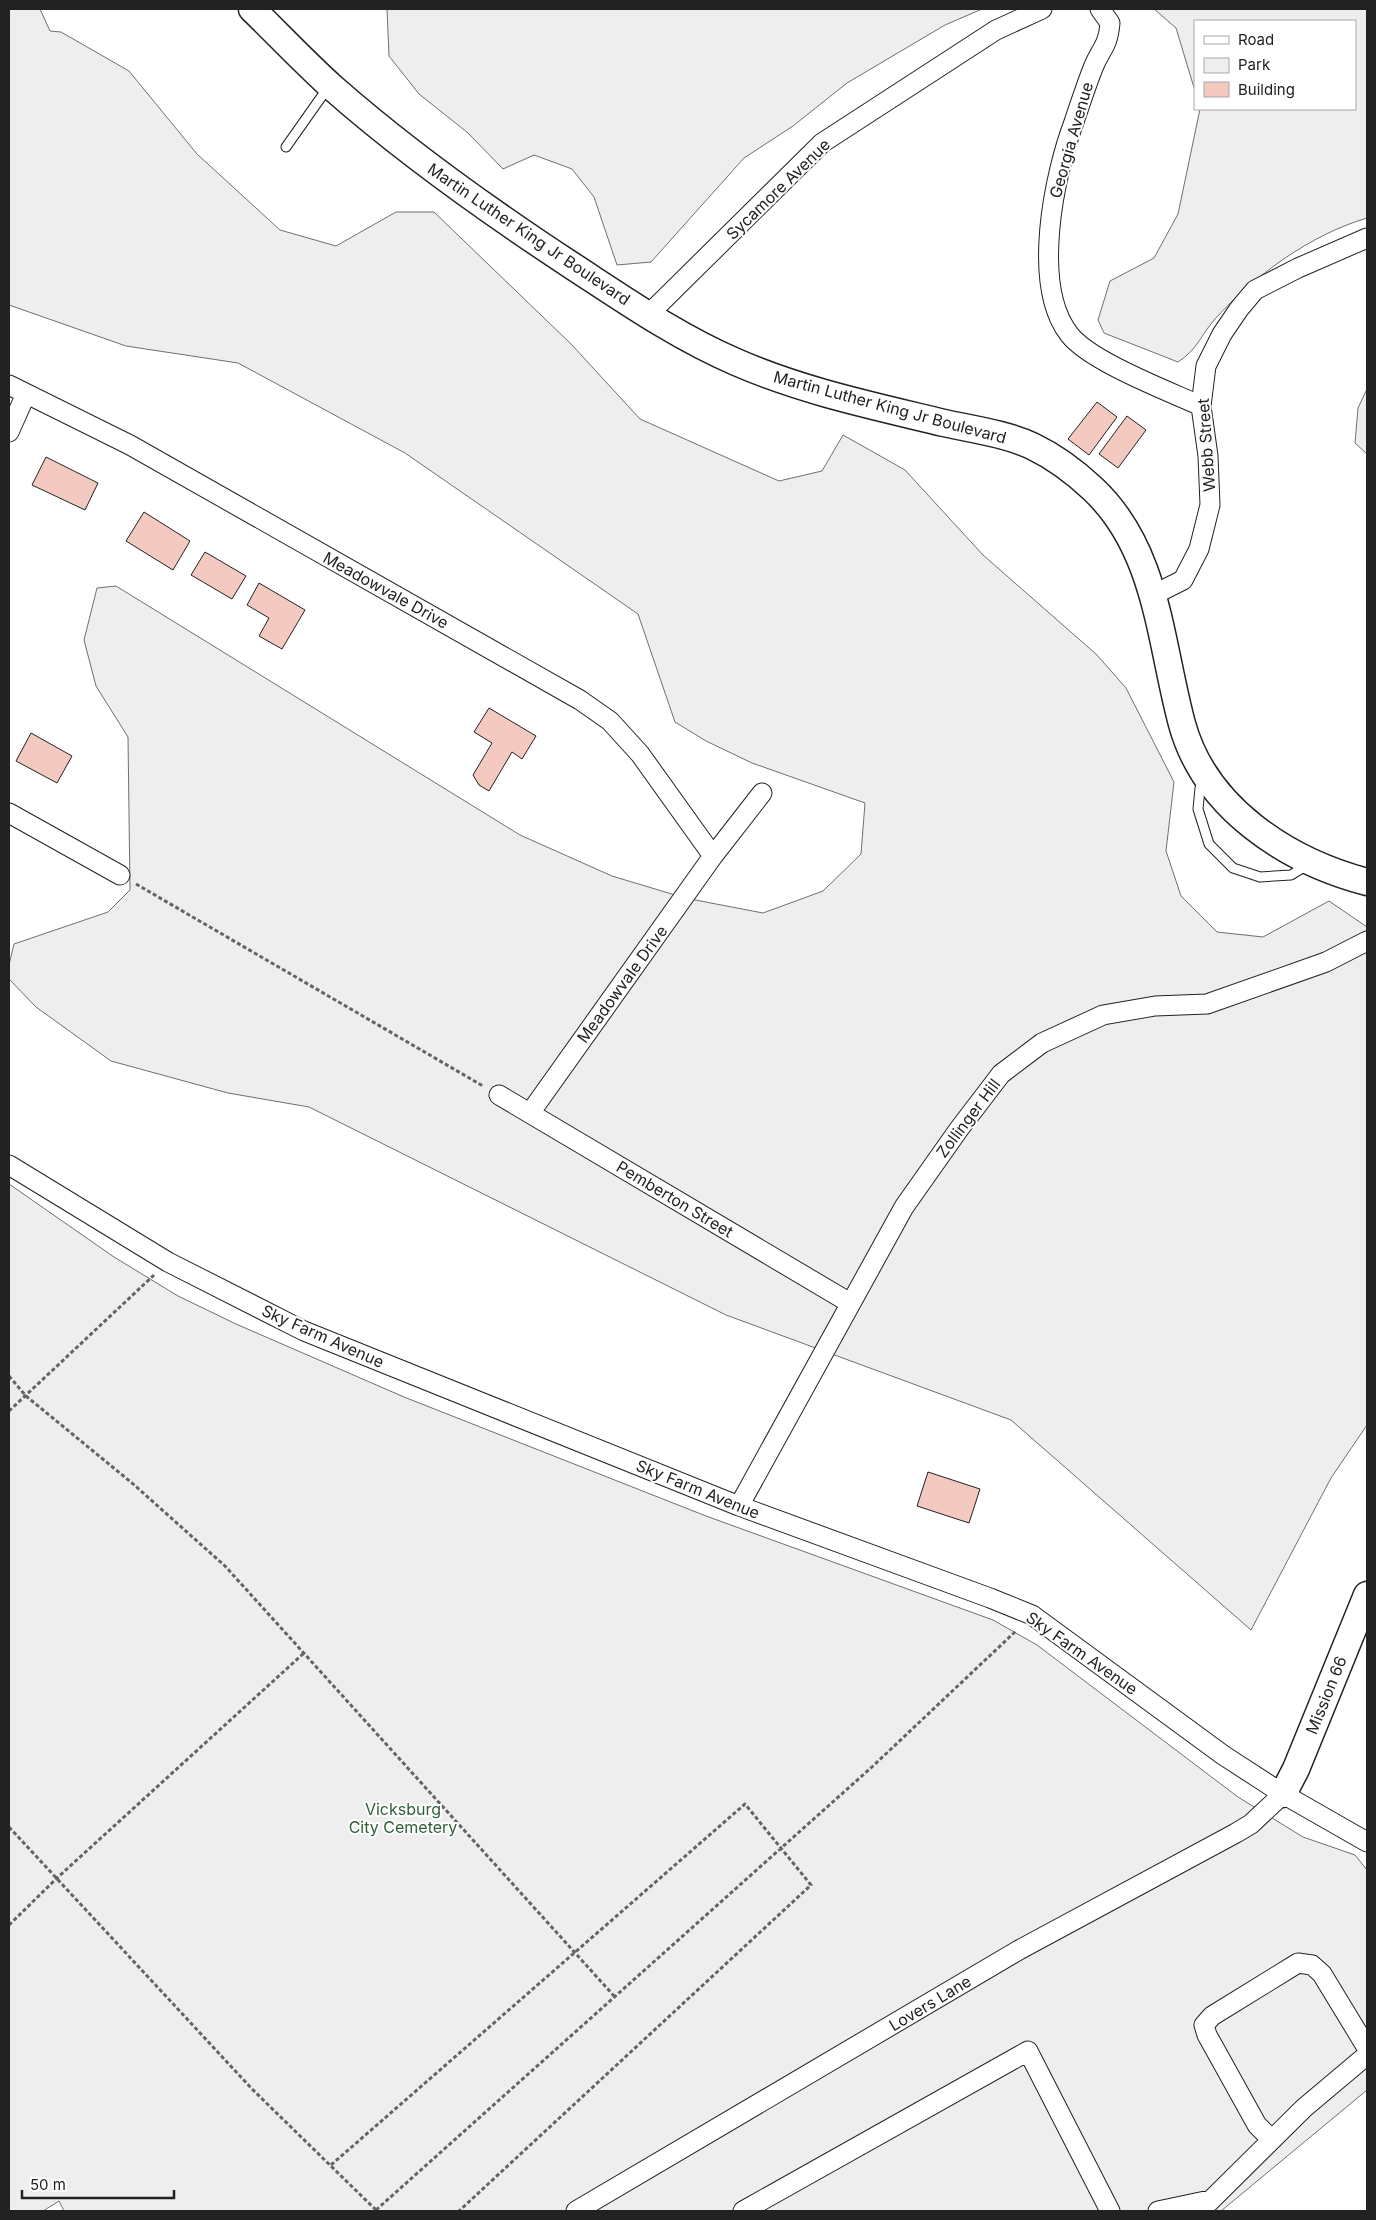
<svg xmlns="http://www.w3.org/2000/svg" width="1376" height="2220" font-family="Inter,sans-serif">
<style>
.green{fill:#eee;stroke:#6f6f6f}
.building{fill:#f3c9c0;stroke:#222}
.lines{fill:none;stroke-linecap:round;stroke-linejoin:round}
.lane-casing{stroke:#222;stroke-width:11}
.street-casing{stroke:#222;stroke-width:21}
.secondary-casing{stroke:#222;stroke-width:29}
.path{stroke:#646464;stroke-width:3;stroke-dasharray:4 2.5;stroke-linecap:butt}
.lane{stroke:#fff;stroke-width:9}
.street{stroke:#fff;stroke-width:19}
.secondary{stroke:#fff;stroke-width:26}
.labels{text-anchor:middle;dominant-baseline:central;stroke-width:4;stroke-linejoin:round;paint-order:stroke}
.street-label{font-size:16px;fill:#222;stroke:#fff}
.park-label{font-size:16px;fill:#2f5e38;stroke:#fff}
</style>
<rect width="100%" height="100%" fill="#fff"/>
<path class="green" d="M9,9h31l10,22 11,1 68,39 68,83 83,76 56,16 60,-34h38l137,132 69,75 139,62 43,-10 21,-36 62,35 78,85 113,99 30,34 48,94 -8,69 15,45 36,36 46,5 66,-36 38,26v498l-36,53 -80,152 -240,-210 -285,-105 -417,-208 -81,-14 -117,-32 -75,-54 -27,-28v-14l5,-21 94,-32 22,-22 -2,-153 -32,-51 -12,-46 13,-52 19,-2 404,249 92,41 73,22 78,15 60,-22 38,-37 4,-51 -113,-40 -46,-22 -31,-19 -37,-108 -233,-161 -167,-90 -112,-17 -117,-41z
M387,9h595l-37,16 -98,58 -54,43 -49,32 -93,104 -34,3 -23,-68 -22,-28 -38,-14 -31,14 -35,-36 -49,-39 -30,-38z
M1154,9h213v209c-57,17 -112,57 -152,101 -15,17 -17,30 -37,43l-74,-29 -6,-13 12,-39 44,-23 24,-44 22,-105h155v-88h-160v70l-19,-63z
M1367,389v65l-12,-11 3,-35z
M9,1184l105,73 64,39 58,28 168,73 302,119 287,104 44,25 201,152 65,40 52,18 12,15v220l-146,121h-1157l-5,-10 -16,10h-34z"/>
<path class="building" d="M1097,402l20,15 -28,38 -21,-16z
M1127,416l19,14 -28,38 -19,-14z
M46,457l52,26 -13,27 -53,-25z
M144,512l46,29 -17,29 -47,-29z
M205,552l41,24 -14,23 -41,-24z
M259,583l46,27 -23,39 -23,-13 10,-18 -22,-13z
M489,708l47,28 -14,23 -10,-7 -23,39 -10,-6 -6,-10 19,-32 -18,-11z
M31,733l41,23 -15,27 -41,-22z
M928,1472l52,17 -11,34 -52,-17z"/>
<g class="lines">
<g class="lane-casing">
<path id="lane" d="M286,147l43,-61
M1205,782l-5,6 -2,21 11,35 24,24 27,9 31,-2 18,-11"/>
</g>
<g class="street-casing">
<path id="street" d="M1100,9l10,14c-2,24 -9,25 -17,45 -7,18 -13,36 -19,54 -20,53 -43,163 -5,212 20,27 99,57 132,72
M648,315l174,-172 174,-113 46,-21
M9,385l121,60 450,255 30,21 30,33 73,102
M9,432l17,-38
M1153,595l30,-15 16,-31 11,-44 -2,-49 -7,-50 5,-40 16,-32 17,-25 16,-19 43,-22 69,-30
M9,813l111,62
M499,1095l351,208
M530,1113l183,-257 49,-63
M9,1165l159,97 136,69 435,175 251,92 42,17 191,140 60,39 84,48
M739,1506l165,-299 55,-78 42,-55 41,-31 61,-28 52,-9 52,-2 119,-42 41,-21
M1271,2139l-14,-14 -50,-90 -3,-10 8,-9 86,-53 14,2 10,9 45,74
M576,2211l443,-261 217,-117 15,-9 32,-30
M743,2211l285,-160 82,160
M1158,2211l52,-11
M1200,2211l104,-103 63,-53"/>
</g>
<g class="secondary-casing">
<path id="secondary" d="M252,9c27,26 53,54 81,79 75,66 157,124 241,179 52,34 104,70 162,95 66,29 138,44 208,61 27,6 63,11 88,23 21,10 44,27 61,43 65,61 67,154 89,235 23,84 105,137 185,158
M1283,1794l13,-25 71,-174"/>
</g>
<path class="path" d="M136,884l347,202
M9,1376l17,20 106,87 93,83 390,431
M9,1411l145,-136
M9,1827l243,262 125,122
M9,1925l48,-47 247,-225
M331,2165l414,-361 66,81 -352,326
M376,2210l497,-444 144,-136"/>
<use href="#lane" class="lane"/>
<use href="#street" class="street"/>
<use href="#secondary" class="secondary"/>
</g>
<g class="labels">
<g class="street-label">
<text transform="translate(1071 140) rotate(-74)">Georgia Avenue</text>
<text transform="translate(778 189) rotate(-44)">Sycamore Avenue</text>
<text transform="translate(529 234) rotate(34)">Martin Luther King Jr Boulevard</text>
<text transform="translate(890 407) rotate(15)">Martin Luther King Jr Boulevard</text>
<text transform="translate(1206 445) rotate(-94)">Webb Street</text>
<text transform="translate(386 590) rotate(29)">Meadowvale Drive</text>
<text transform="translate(622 984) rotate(-54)">Meadowvale Drive</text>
<text transform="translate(968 1118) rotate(-53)">Zollinger Hill</text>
<text transform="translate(675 1199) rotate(31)">Pemberton Street</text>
<text transform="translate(323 1336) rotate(24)">Sky Farm Avenue</text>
<text transform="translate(698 1489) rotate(22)">Sky Farm Avenue</text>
<text transform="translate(1082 1653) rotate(35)">Sky Farm Avenue</text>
<text transform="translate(1326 1695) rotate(-68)">Mission 66</text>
<text transform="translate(930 2003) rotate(-31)">Lovers Lane</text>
</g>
<g class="park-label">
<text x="403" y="1809">Vicksburg<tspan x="403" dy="18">City Cemetery</tspan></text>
</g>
</g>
<rect width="1376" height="2220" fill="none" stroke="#222222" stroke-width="20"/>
<rect x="1194" y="20" width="162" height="90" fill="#ffffff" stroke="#a7a7a7"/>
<rect x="1204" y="36" width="25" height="8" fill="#ffffff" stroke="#a7a7a7"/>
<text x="1238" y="45" font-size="15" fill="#222222">Road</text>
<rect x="1204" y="58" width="25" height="15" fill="#eeeeee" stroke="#a7a7a7"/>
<text x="1238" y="70" font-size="15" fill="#222222">Park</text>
<rect x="1204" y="82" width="25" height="15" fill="#f3c9c0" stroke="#a7a7a7"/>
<text x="1238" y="95" font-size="15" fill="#222222">Building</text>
<path d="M22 2190v8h152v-8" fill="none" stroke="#222222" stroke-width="2.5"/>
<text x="30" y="2190" font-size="15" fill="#222222" stroke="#ffffff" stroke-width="4" paint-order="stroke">50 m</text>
</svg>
